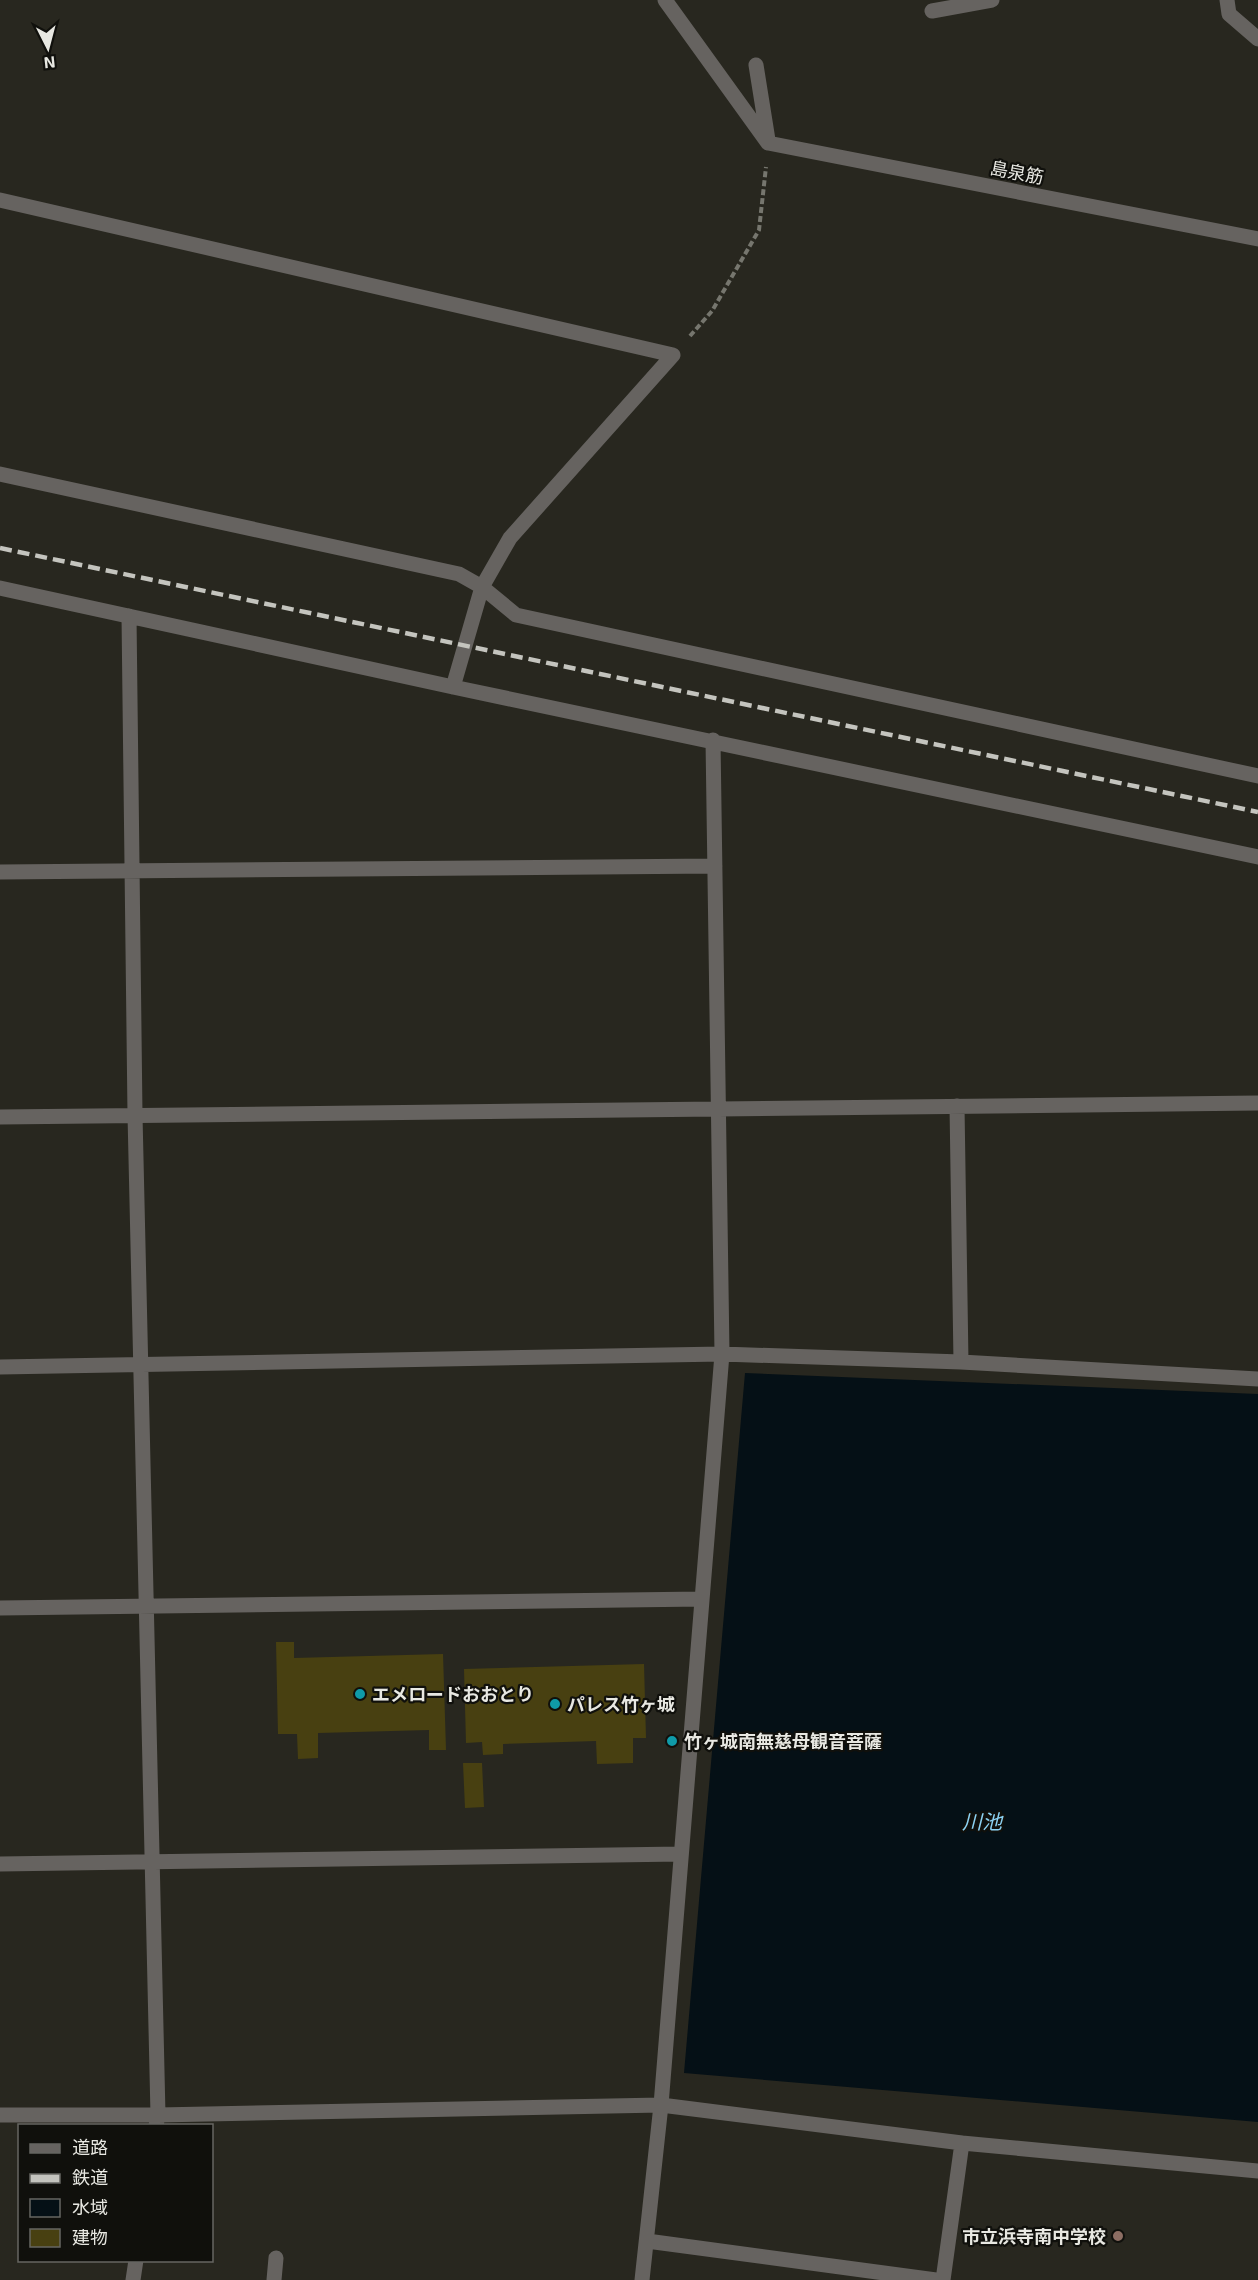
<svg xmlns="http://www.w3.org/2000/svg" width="1258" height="2280" font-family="'Exo 2','Noto Sans JP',sans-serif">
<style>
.water{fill:#051016}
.building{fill:#484011}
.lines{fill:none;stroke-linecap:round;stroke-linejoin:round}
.path{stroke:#76766e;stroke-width:4;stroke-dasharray:6 3;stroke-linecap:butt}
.minor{stroke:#666360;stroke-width:15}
.rail{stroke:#c4c4be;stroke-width:4.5;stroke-dasharray:12 6;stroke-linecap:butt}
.culture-dot{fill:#0f9aa8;stroke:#10100c;stroke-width:2}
.education-dot{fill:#8d6e63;stroke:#10100c;stroke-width:2}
.labels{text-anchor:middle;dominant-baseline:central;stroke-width:4.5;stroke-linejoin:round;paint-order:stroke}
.street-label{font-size:18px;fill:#e8e8e2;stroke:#10100c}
.poi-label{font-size:18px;font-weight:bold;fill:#e8e8e2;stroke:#10100c;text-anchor:start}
.water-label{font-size:20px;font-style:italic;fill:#8cd1f2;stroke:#10100c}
</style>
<rect width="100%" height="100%" fill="#28271f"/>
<path class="water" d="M745,1373l513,21v728l-574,-49z"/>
<path class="building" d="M276,1642h18v16l149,-4 3,96h-17v-20l-111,3v25l-20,1 -1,-25h-19z
M644,1664l2,74h-13v25l-36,1 -1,-23 -93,3v10l-20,1 -1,-13 -16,1 -2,-74z
M463,1763h19l2,44 -19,1z"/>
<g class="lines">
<path class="path" d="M690,336l22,-25 47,-81 7,-63"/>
<path class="minor" d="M665,0l103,143
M1227,0l2,14 29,25
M932,11l60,-11
M756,65l12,75
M768,143l490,96
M0,200l673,155 -163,183 -28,49 -29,100
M0,474l459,100 23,13 34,28 742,161
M0,588l453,99 805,170
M129,616l6,499 23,1000 -2,11
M0,872l715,-6
M957,1106l4,256
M0,1117l1258,-14
M0,1367l722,-13 239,8 297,17
M0,1608l702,-9
M0,1864l681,-10
M0,2115h158l503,-10 301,38 296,28
M647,2241l289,39
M133,2280l3,-20
M274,2280l2,-22
M642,2280l19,-175 61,-751 -9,-614
M943,2280l19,-137"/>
<path class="rail" d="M0,548l1258,264"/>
</g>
<g class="culture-dot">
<circle cx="360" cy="1694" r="6"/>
<circle cx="555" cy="1704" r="6"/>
<circle cx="672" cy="1741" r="6"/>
</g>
<circle class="education-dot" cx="1118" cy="2236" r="6"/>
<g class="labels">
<g class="street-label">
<text transform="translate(1017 172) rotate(11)">島泉筋</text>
</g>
<g class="poi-label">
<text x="372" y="1694">エメロードおおとり</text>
<text x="567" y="1704">パレス竹ヶ城</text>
<text x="684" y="1741">竹ヶ城南無慈母観音菩薩</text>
<text x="1106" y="2236" text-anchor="end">市立浜寺南中学校</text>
</g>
<g class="water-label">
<text x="982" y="1821">川池</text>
</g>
</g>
<rect x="18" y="2124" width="195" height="138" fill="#10100c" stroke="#666662" stroke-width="1.5"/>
<rect x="30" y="2144" width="30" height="9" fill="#666360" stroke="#666662" stroke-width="1.5"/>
<text x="72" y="2154" font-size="18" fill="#e8e8e2">道路</text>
<rect x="30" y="2174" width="30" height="9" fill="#c4c4be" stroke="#666662" stroke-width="1.5"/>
<text x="72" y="2184" font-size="18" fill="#e8e8e2">鉄道</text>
<rect x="30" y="2199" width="30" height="18" fill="#051016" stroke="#666662" stroke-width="1.5"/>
<text x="72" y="2214" font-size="18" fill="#e8e8e2">水域</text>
<rect x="30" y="2229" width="30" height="18" fill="#484011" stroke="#666662" stroke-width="1.5"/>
<text x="72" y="2244" font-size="18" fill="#e8e8e2">建物</text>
<g transform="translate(48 48) rotate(174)" stroke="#10100c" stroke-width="4.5" paint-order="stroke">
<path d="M0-4.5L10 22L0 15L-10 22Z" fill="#e8e8e2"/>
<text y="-9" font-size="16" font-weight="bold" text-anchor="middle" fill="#e8e8e2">N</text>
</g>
</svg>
